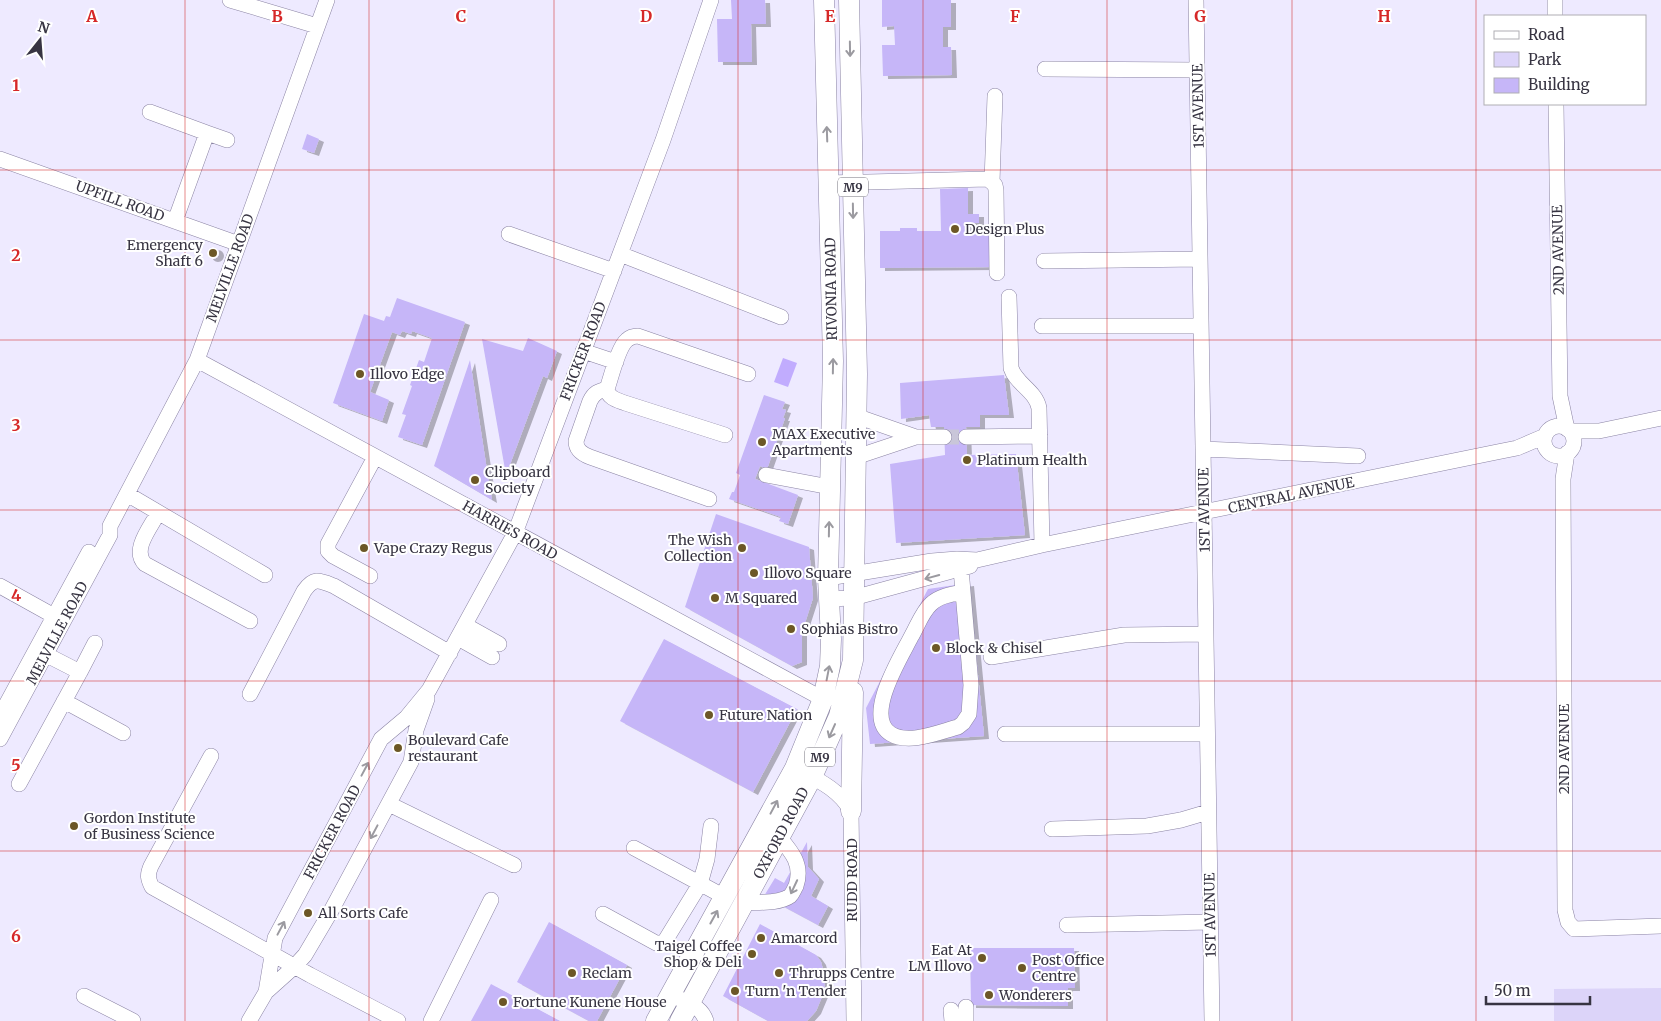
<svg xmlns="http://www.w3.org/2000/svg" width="1661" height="1021" font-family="Merriweather,serif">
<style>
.green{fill:#dcd4f9}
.water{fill:#c1acfe}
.building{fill:#c6b6f8;filter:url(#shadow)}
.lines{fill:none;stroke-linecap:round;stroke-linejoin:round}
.minor-tunnel{stroke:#c9c6d9;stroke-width:15;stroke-dasharray:15 8;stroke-linecap:butt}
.minor-casing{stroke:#8b84a4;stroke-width:16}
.major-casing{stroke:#8b84a4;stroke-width:21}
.minor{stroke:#fff;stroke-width:15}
.major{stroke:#fff;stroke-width:20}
.oneway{stroke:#9b9aa0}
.grid{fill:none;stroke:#d62828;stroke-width:1;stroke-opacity:0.55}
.poi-dot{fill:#6c5726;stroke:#fff;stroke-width:2}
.labels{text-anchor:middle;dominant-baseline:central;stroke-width:4;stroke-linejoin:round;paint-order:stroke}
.shield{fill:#fff;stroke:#73717b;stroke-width:1}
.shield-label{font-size:12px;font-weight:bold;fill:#373442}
.street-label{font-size:14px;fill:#373442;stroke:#fff}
.poi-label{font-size:14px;fill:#373442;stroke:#fff;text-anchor:start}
.grid-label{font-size:16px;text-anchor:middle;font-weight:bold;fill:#d62828;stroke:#fff;stroke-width:4;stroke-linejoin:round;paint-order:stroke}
</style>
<defs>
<filter id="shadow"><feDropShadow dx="5" dy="3" stdDeviation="0" flood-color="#0004"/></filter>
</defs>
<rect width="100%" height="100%" fill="#eeeaff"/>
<path class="green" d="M1661,988v33h-107v-32z"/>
<path class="water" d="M783,358l14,5 -9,24 -14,-5z"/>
<path class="building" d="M731,0h34l1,24h-15l1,38h-34l-1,-43h15z
M882,0h69v27h-8v20h8l1,28 -69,1 -1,-31h13l-1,-19 -12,1z
M307,134l12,5 -5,14 -12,-4z
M968,188v26h11v9h-10v8l23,-1v37l-112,1v-37h20v-3h17v3h24l-1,-42z
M207 253a6 6 0 1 1 12 0a6 6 0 1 1-12 0Z
M397,298l68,24 -43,123 -24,-8 8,-22 -4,-1 10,-28 -2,-1 9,-25 5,2 8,-24 -20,-7 -1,3 -9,-3 -2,4 -8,-3 -22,60 19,8 -7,21 -49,-18 31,-89 20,7 2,-5 4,1z
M528,338l29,13 -10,27 -4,-2 -37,99 -24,-136 41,12z
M470,360l18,117 4,23 -58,-34z
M1004,375l5,40h-29v12h-14l1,28 49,-1 9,81 -129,8 -6,-79 55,-9 -1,-28h-13l-2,-12 -28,4 -1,-36z
M764,395l21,7 -3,7 4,1 -3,8h2l-18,51 -7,-3 -5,13 43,16 -10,29 -9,-3 2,-4 -52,-18 3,-7h2l6,-17 -4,-2z
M716,514l93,33 4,51 -11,34v30l-10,4 -107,-59z
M969,583l15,153 -114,8 -4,-36 62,-119z
M664,639l133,70 -44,83 -133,-71z
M807,842l1,25 11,12 -8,17 17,10 -10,19 -54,-29 11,-18 9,5z
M549,922l78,43 -30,56h-8l-72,-39z
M760,924l56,31 5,7 4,15 -1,15 -8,19 -9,10h-39l-45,-25z
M970,948h104l1,40h-7v18l-97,-1z
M491,984l69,37h-89z"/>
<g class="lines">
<path class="minor-tunnel" d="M944,437h22"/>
<g class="minor-casing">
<path id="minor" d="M230,0l87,26
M1196,0l16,1021
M1555,0v16
M1045,69l152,1
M1556,104l4,292 7,33
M150,112l57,21 -32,88
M207,133l20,7
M0,159l239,85
M992,182l3,-86
M828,183l160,-4 7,6 1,5 1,83
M509,234l105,37
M620,254l161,63
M1044,261l156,-2
M1009,297l2,71c5,16 25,23 28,40l3,137
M1042,326h159
M583,351l33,11
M197,360l626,339
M607,389c-9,2 -13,4 -17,12l-14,40c0,9 6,13 14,16l119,42
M856,416l60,21
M1544 441a15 15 0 1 1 30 0a15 15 0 1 1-30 0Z
M1570,431h29l62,-13
M725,435l-100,-32c-8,-3 -17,-5 -18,-14 4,-11 11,-42 20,-49 3,-3 7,-4 11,-4l110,38
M966,437l74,-1
M1203,449l155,7
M1567,453l-4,26 2,431 3,12 6,7 87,-3
M856,457l60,-20h28
M766,475l64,12
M127,494l138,81
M158,513c-7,14 -27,37 -13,51l105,57
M961,569l10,116 -2,29 -6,9 -5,4c-19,5 -49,18 -67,7 -28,-17 10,-77 20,-97 6,-10 11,-25 20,-33 8,-8 21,-10 32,-12
M370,576l-37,-20 -5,-5v-7l47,-87
M828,578l104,-17 25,-2 20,1 65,-15 455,-93 20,-4 28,-12
M0,586l54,30
M828,599l25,-1 117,-32
M465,625l34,19
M458,638l34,19
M991,657l133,-22 82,-1
M80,672l15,-29
M250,694l54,-103c10,-14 15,-11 30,-5l116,67
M64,701l59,32
M0,716l89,-164
M1005,734h202
M0,739l110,-204v-9l87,-166 130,-360
M211,756l-60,110c-4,9 -3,13 1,21l158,88 88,46
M803,772c19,10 38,20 48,39l3,210
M19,784l61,-112 -43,-22
M389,804l125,61
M1052,829l95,-3 34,-6 27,-8
M634,848l91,49
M744,903c13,-1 35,1 46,-7 3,-3 4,-7 6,-10 7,-21 -4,-34 -17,-49
M603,914l53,29h5l4,-2 35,-57 7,-25 4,-33
M1067,925l143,-3
M266,992l29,-26 10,-11 26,-44 80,-149 5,-32 11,-31
M84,996l49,25
M680,999c12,6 22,9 26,22
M966,1007v14
M951,1010l1,11
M249,1021l17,-29 9,-54 106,-199 25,-21 23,-28 86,-157 148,-393 48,-140
M431,1021l60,-121"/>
</g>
<g class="major-casing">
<path id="major" d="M851,811l2,-119
M656,1021l139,-253 28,-69 7,-33 1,-27 -3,-61 5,-217 -9,-361
M680,1021l132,-244 27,-61 14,-56 4,-286 -8,-374"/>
</g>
<use href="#minor" class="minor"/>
<use href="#major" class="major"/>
</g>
<defs><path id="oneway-shaft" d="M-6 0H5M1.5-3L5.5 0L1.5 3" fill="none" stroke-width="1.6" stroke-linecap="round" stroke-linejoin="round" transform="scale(1.25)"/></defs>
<g class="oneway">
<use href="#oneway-shaft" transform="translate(850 49) rotate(89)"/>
<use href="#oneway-shaft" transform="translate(827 134) rotate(-92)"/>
<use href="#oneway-shaft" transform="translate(853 211) rotate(89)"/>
<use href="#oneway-shaft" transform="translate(833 366) rotate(-89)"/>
<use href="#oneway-shaft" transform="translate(829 529) rotate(-89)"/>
<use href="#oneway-shaft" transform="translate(932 577) rotate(165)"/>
<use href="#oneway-shaft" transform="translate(828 673) rotate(-79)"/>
<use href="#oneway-shaft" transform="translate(832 731) rotate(114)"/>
<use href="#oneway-shaft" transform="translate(365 769) rotate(-62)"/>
<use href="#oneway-shaft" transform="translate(774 807) rotate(-62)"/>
<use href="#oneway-shaft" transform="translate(374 832) rotate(118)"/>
<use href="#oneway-shaft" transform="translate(794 887) rotate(115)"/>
<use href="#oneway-shaft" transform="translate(714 917) rotate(-61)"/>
<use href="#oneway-shaft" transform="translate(281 928) rotate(-62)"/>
</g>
<path class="grid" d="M185,0v1021M369,0v1021M554,0v1021M738,0v1021M923,0v1021M1107,0v1021M1292,0v1021M1476,0v1021M0,170h1661M0,340h1661M0,510h1661M0,681h1661M0,851h1661"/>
<g class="poi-dot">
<circle cx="955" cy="229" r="5"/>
<circle cx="213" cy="253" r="5"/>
<circle cx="360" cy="374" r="5"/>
<circle cx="762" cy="442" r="5"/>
<circle cx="967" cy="460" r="5"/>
<circle cx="475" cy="480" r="5"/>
<circle cx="364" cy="548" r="5"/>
<circle cx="742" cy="548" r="5"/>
<circle cx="754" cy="573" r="5"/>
<circle cx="715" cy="598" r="5"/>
<circle cx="791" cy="629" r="5"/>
<circle cx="936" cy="648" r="5"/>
<circle cx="709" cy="715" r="5"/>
<circle cx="398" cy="748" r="5"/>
<circle cx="74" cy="826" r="5"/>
<circle cx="308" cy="913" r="5"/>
<circle cx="761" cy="938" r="5"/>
<circle cx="752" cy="954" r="5"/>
<circle cx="982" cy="958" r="5"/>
<circle cx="1022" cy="968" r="5"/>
<circle cx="572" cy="973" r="5"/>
<circle cx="779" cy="973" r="5"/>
<circle cx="735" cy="991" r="5"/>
<circle cx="989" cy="995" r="5"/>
<circle cx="503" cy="1002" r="5"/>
</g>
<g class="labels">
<g class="shield">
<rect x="838" y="177.5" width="30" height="19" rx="4"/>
<rect x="805" y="747.5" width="30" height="19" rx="4"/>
</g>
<g class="shield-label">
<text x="853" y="187">M9</text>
<text x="820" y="757">M9</text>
</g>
<g class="street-label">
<text transform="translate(1198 106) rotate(-91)">1ST AVENUE</text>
<text transform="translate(120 201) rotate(20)">UPFILL ROAD</text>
<text transform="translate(1558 250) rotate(-91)">2ND AVENUE</text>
<text transform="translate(230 268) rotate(-70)">MELVILLE ROAD</text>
<text transform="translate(831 289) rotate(-91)">RIVONIA ROAD</text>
<text transform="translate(583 351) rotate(-69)">FRICKER ROAD</text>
<text transform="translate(1291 495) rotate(-12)">CENTRAL AVENUE</text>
<text transform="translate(1204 510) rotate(-91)">1ST AVENUE</text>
<text transform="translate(510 530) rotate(29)">HARRIES ROAD</text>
<text transform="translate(57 633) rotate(-62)">MELVILLE ROAD</text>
<text transform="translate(1564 749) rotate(-90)">2ND AVENUE</text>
<text transform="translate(332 832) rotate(-62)">FRICKER ROAD</text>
<text transform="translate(781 833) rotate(-62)">OXFORD ROAD</text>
<text transform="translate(852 880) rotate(-90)">RUDD ROAD</text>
<text transform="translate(1210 915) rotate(-91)">1ST AVENUE</text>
</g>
<g class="poi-label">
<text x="965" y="229">Design Plus</text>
<text x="203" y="245" text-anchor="end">Emergency<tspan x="203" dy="16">Shaft 6</tspan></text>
<text x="370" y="374">Illovo Edge</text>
<text x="772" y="434">MAX Executive<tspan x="772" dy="16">Apartments</tspan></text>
<text x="977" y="460">Platinum Health</text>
<text x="485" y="472">Clipboard<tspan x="485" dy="16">Society</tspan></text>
<text x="732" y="540" text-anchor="end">The Wish<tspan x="732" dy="16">Collection</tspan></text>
<text x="374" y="548">Vape Crazy Regus</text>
<text x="764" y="573">Illovo Square</text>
<text x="725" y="598">M Squared</text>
<text x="801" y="629">Sophias Bistro</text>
<text x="946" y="648">Block &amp; Chisel</text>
<text x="719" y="715">Future Nation</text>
<text x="408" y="740">Boulevard Cafe<tspan x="408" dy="16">restaurant</tspan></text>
<text x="84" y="818">Gordon Institute<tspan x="84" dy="16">of Business Science</tspan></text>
<text x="318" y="913">All Sorts Cafe</text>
<text x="771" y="938">Amarcord</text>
<text x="742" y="946" text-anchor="end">Taigel Coffee<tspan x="742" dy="16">Shop &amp; Deli</tspan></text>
<text x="972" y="950" text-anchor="end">Eat At<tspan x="972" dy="16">LM Illovo</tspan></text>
<text x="1032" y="960">Post Office<tspan x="1032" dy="16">Centre</tspan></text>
<text x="582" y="973">Reclam</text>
<text x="789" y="973">Thrupps Centre</text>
<text x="745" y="991">Turn 'n Tender</text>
<text x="999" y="995">Wonderers</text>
<text x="513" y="1002">Fortune Kunene House</text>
</g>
</g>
<g class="grid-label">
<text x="92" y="22">A</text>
<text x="277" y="22">B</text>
<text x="461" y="22">C</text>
<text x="646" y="22">D</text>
<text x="830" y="22">E</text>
<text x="1015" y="22">F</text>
<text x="1200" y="22">G</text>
<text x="1384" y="22">H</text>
<text x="16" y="91">1</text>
<text x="16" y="261">2</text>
<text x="16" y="431">3</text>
<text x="16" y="601">4</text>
<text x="16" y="771">5</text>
<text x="16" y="942">6</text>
</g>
<rect x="1484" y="15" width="162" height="90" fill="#ffffff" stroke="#afaeb3"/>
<rect x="1494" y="31" width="25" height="8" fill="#ffffff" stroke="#afaeb3"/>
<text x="1528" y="40" font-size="15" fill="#373442">Road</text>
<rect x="1494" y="52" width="25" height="15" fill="#dcd4f9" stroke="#afaeb3"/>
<text x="1528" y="65" font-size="15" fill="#373442">Park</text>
<rect x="1494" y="78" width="25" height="15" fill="#c6b6f8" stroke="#afaeb3"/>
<text x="1528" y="90" font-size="15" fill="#373442">Building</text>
<g transform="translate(40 40) rotate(17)" stroke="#ffffff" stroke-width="4" paint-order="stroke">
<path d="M0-4L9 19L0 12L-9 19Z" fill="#373442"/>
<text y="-8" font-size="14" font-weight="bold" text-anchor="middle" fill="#373442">N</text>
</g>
<path d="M1486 996v8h104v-8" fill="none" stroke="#373442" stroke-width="2.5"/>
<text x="1494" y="996" font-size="15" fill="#373442" stroke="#ffffff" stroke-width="4" paint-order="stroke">50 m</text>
</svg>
